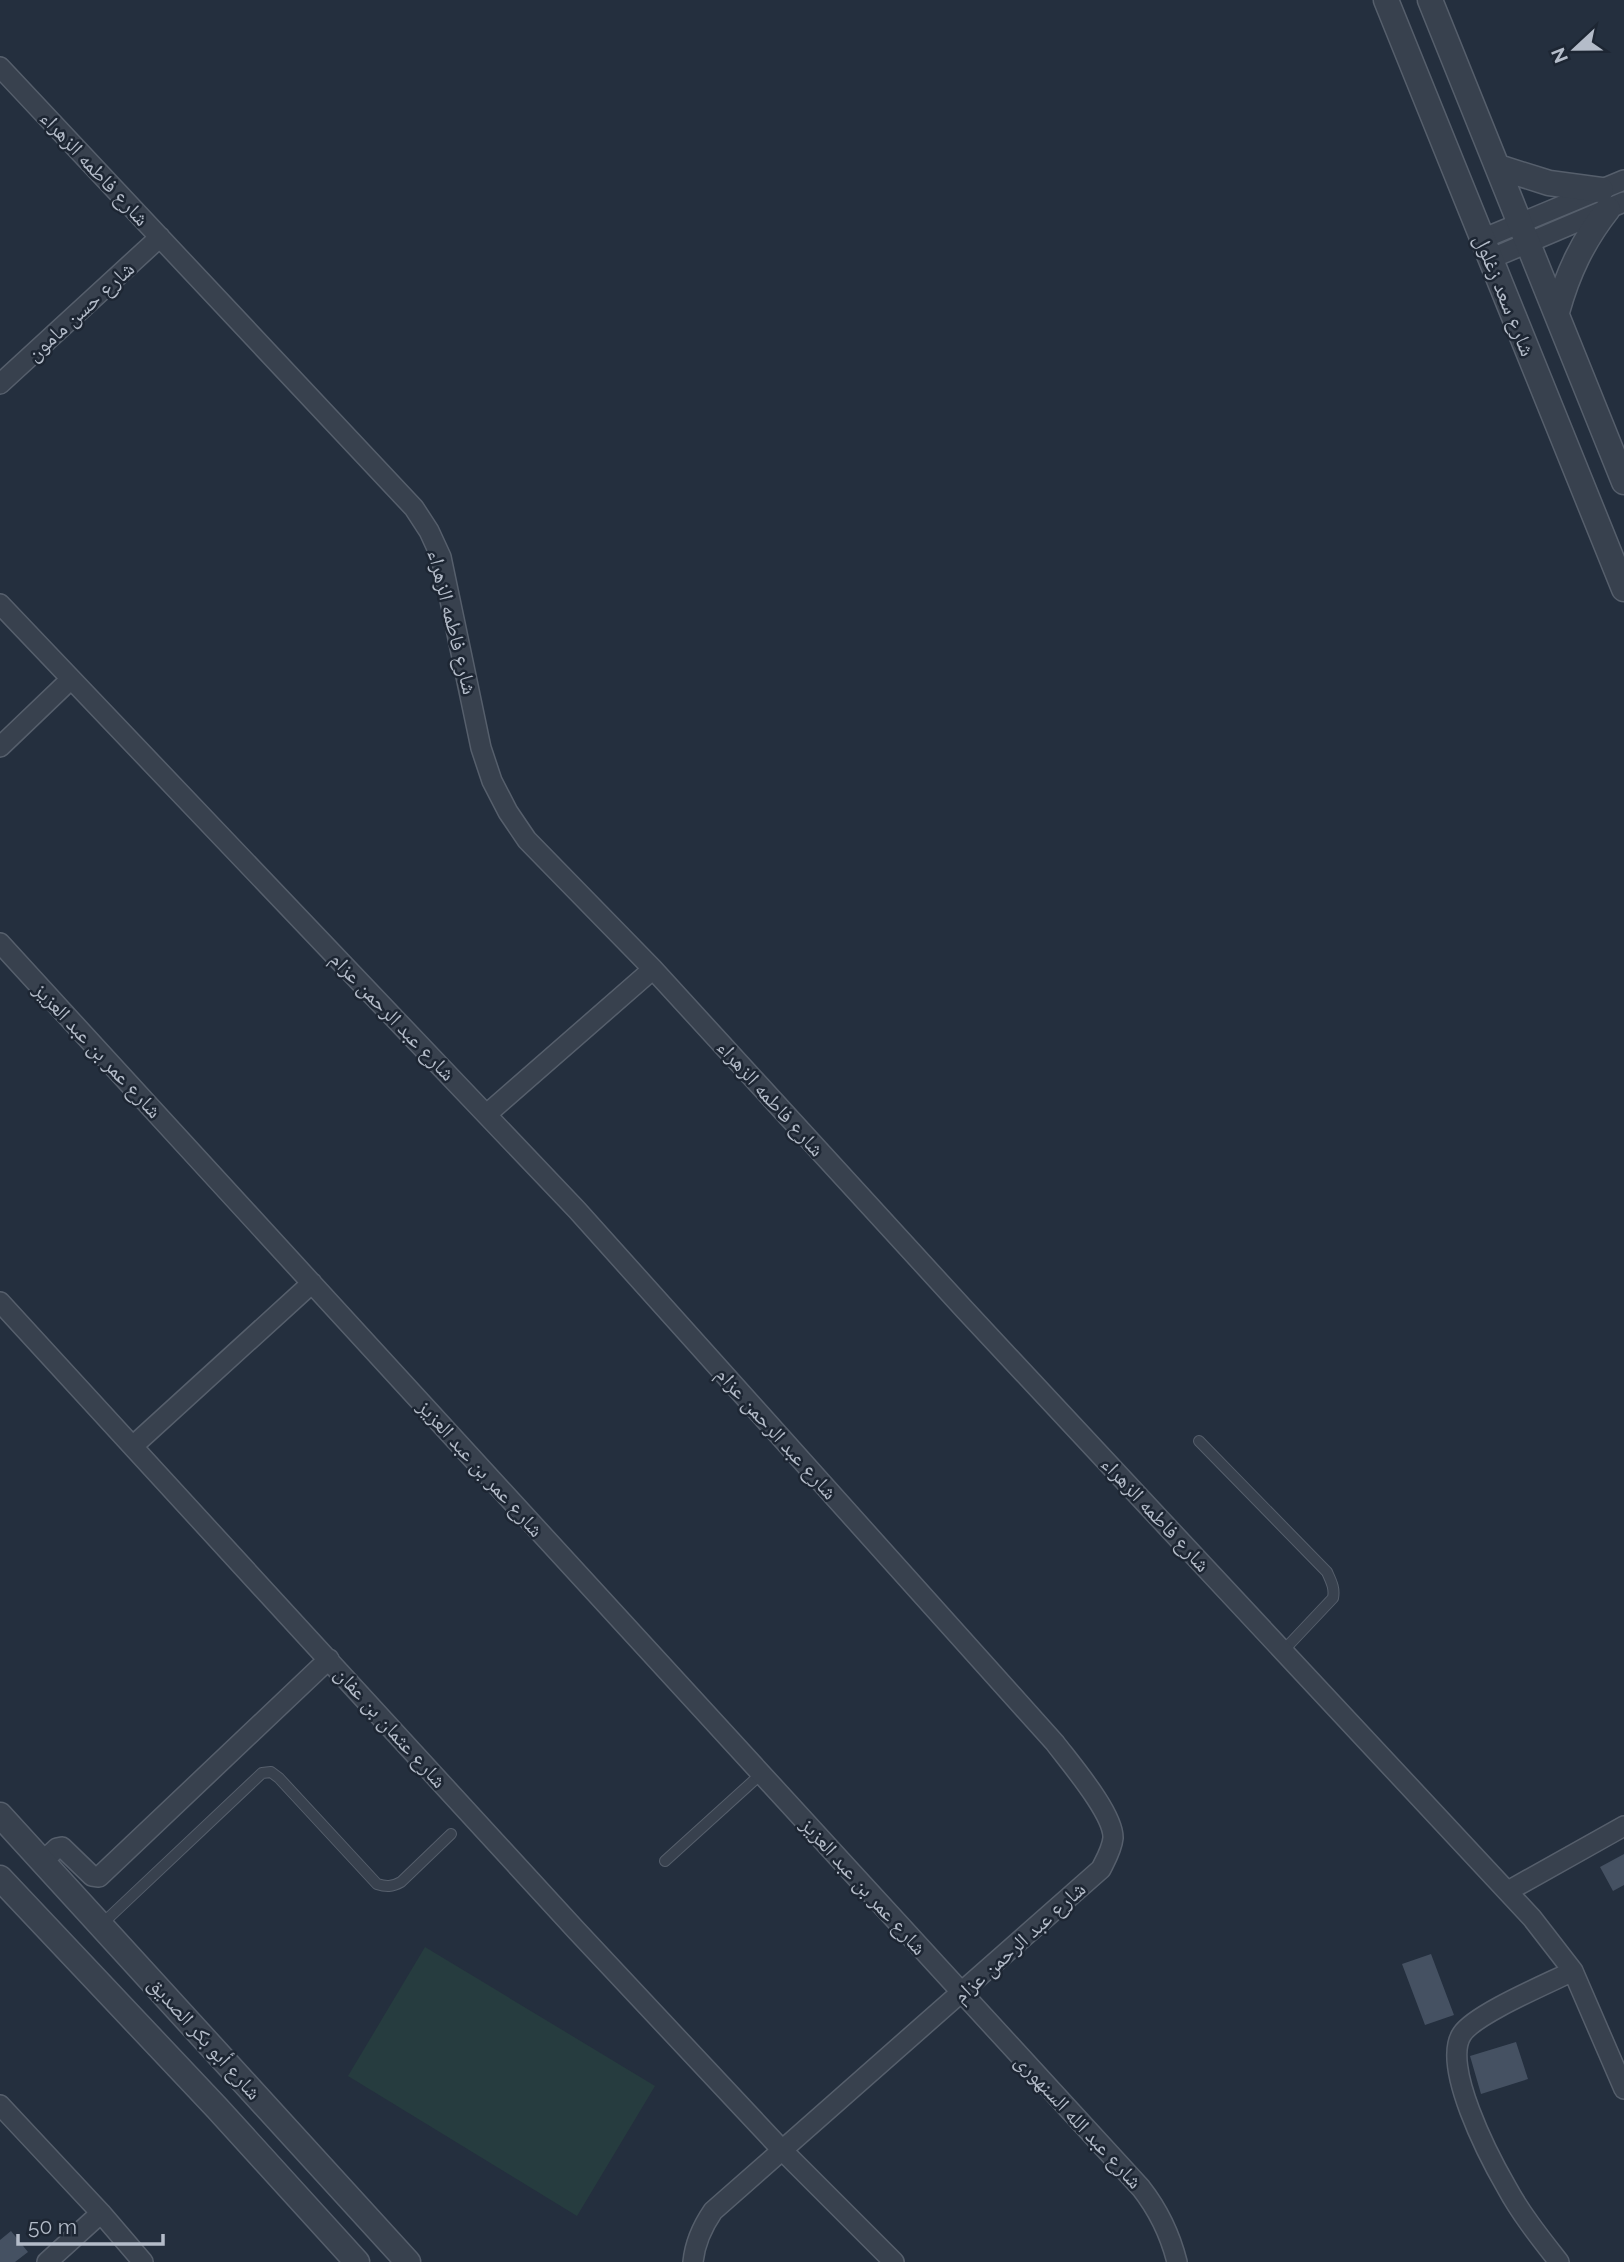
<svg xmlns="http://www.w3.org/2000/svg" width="1624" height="2262" font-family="Raleway,'Noto Naskh Arabic',sans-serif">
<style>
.green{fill:#263c3f}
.building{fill:#455162}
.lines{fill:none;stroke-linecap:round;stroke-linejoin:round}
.service-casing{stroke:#565f6c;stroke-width:12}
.minor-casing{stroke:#565f6c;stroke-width:22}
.tertiary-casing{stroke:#565f6c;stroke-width:27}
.service{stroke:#38414e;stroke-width:10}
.minor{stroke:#38414e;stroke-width:19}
.tertiary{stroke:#38414e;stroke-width:24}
.labels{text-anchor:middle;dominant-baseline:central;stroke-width:5;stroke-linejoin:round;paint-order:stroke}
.street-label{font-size:21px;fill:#b4bcc9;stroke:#1d2633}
</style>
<rect width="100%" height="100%" fill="#242f3e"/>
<path class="green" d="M425,1947l230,139 -78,130 -229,-140z"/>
<path class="building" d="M1624,1854v31l-11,6 -13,-24z
M1431,1954l23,61 -29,10 -23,-61z
M1516,2042l12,37 -47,15 -11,-38z
M11,2231l17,21 -13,10h-15v-22z"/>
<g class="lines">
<g class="service-casing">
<path id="service" d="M1199,1441l128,131c4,9 8,16 6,26l-50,53
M665,1861l96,-87
M102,1924l160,-151 9,-1 8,6 98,106c9,3 15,3 24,-2l50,-48"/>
</g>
<g class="minor-casing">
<path id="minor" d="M0,67l414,441 15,23 12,26 40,191 11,33 16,31 19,28 126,129 312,341 567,608 41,53 51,118
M1482,239l142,-59
M1490,259l134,-57
M0,384l160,-147
M0,604l577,606 478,533c15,20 59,71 58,95 -1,11 -7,21 -12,31l-388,342c-11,16 -18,31 -20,51
M0,747l71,-68
M0,943l1141,1245c18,23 29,46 36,74
M487,1114l166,-145
M0,1302l576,628 207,221 111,111
M133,1446l179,-163
M43,1861l14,-13 5,-1 30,29 7,1 230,-218
M1508,1891l116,-65
M0,2105l101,108 42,49
M47,2262l54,-49
M1559,2262c-18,-23 -38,-48 -52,-74 -18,-31 -66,-123 -45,-154 13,-20 87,-51 111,-63"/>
</g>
<g class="tertiary-casing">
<path id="tertiary" d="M1386,0l238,589
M1430,0l194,482
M1498,167l51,16 52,7
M1557,312c11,-40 26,-71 51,-103
M0,1815l408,447
M0,1878l217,230 140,154"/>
</g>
<use href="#service" class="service"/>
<use href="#minor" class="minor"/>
<use href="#tertiary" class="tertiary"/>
</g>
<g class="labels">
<g class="street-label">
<text transform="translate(95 168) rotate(47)">شارع فاطمه الزهراء</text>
<text transform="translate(1505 295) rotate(68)">شارع سعد زغلول</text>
<text transform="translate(80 311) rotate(-42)">شارع حسن مامون</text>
<text transform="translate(453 622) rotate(76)">شارع فاطمه الزهراء</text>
<text transform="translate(393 1016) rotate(46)">شارع عبد الرحمن عزام</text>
<text transform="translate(98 1050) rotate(47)">شارع عمر بن عبد العزيز</text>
<text transform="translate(771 1098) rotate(48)">شارع فاطمه الزهراء</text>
<text transform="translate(777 1433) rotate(48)">شارع عبد الرحمن عزام</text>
<text transform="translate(481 1468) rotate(48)">شارع عمر بن عبد العزيز</text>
<text transform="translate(1156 1514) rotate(47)">شارع فاطمه الزهراء</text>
<text transform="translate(391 1727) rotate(48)">شارع عثمان بن عفان</text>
<text transform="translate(864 1886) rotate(48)">شارع عمر بن عبد العزيز</text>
<text transform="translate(1019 1942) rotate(-42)">شارع عبد الرحمن عزام</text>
<text transform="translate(205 2038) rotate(48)">شارع أبو بكر الصديق</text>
<text transform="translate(1079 2121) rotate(47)">شارع عبد الله السنهورى</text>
</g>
</g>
<g transform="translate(1575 49) rotate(248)" stroke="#1d2633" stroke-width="5" paint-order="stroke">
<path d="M0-5L12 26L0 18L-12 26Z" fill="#b4bcc9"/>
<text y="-10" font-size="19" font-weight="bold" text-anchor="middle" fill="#b4bcc9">N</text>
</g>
<path d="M18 2234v10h145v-10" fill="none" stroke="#b4bcc9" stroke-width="3.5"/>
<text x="28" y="2234" font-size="21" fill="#b4bcc9" stroke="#1d2633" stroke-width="5" paint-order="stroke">50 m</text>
</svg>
